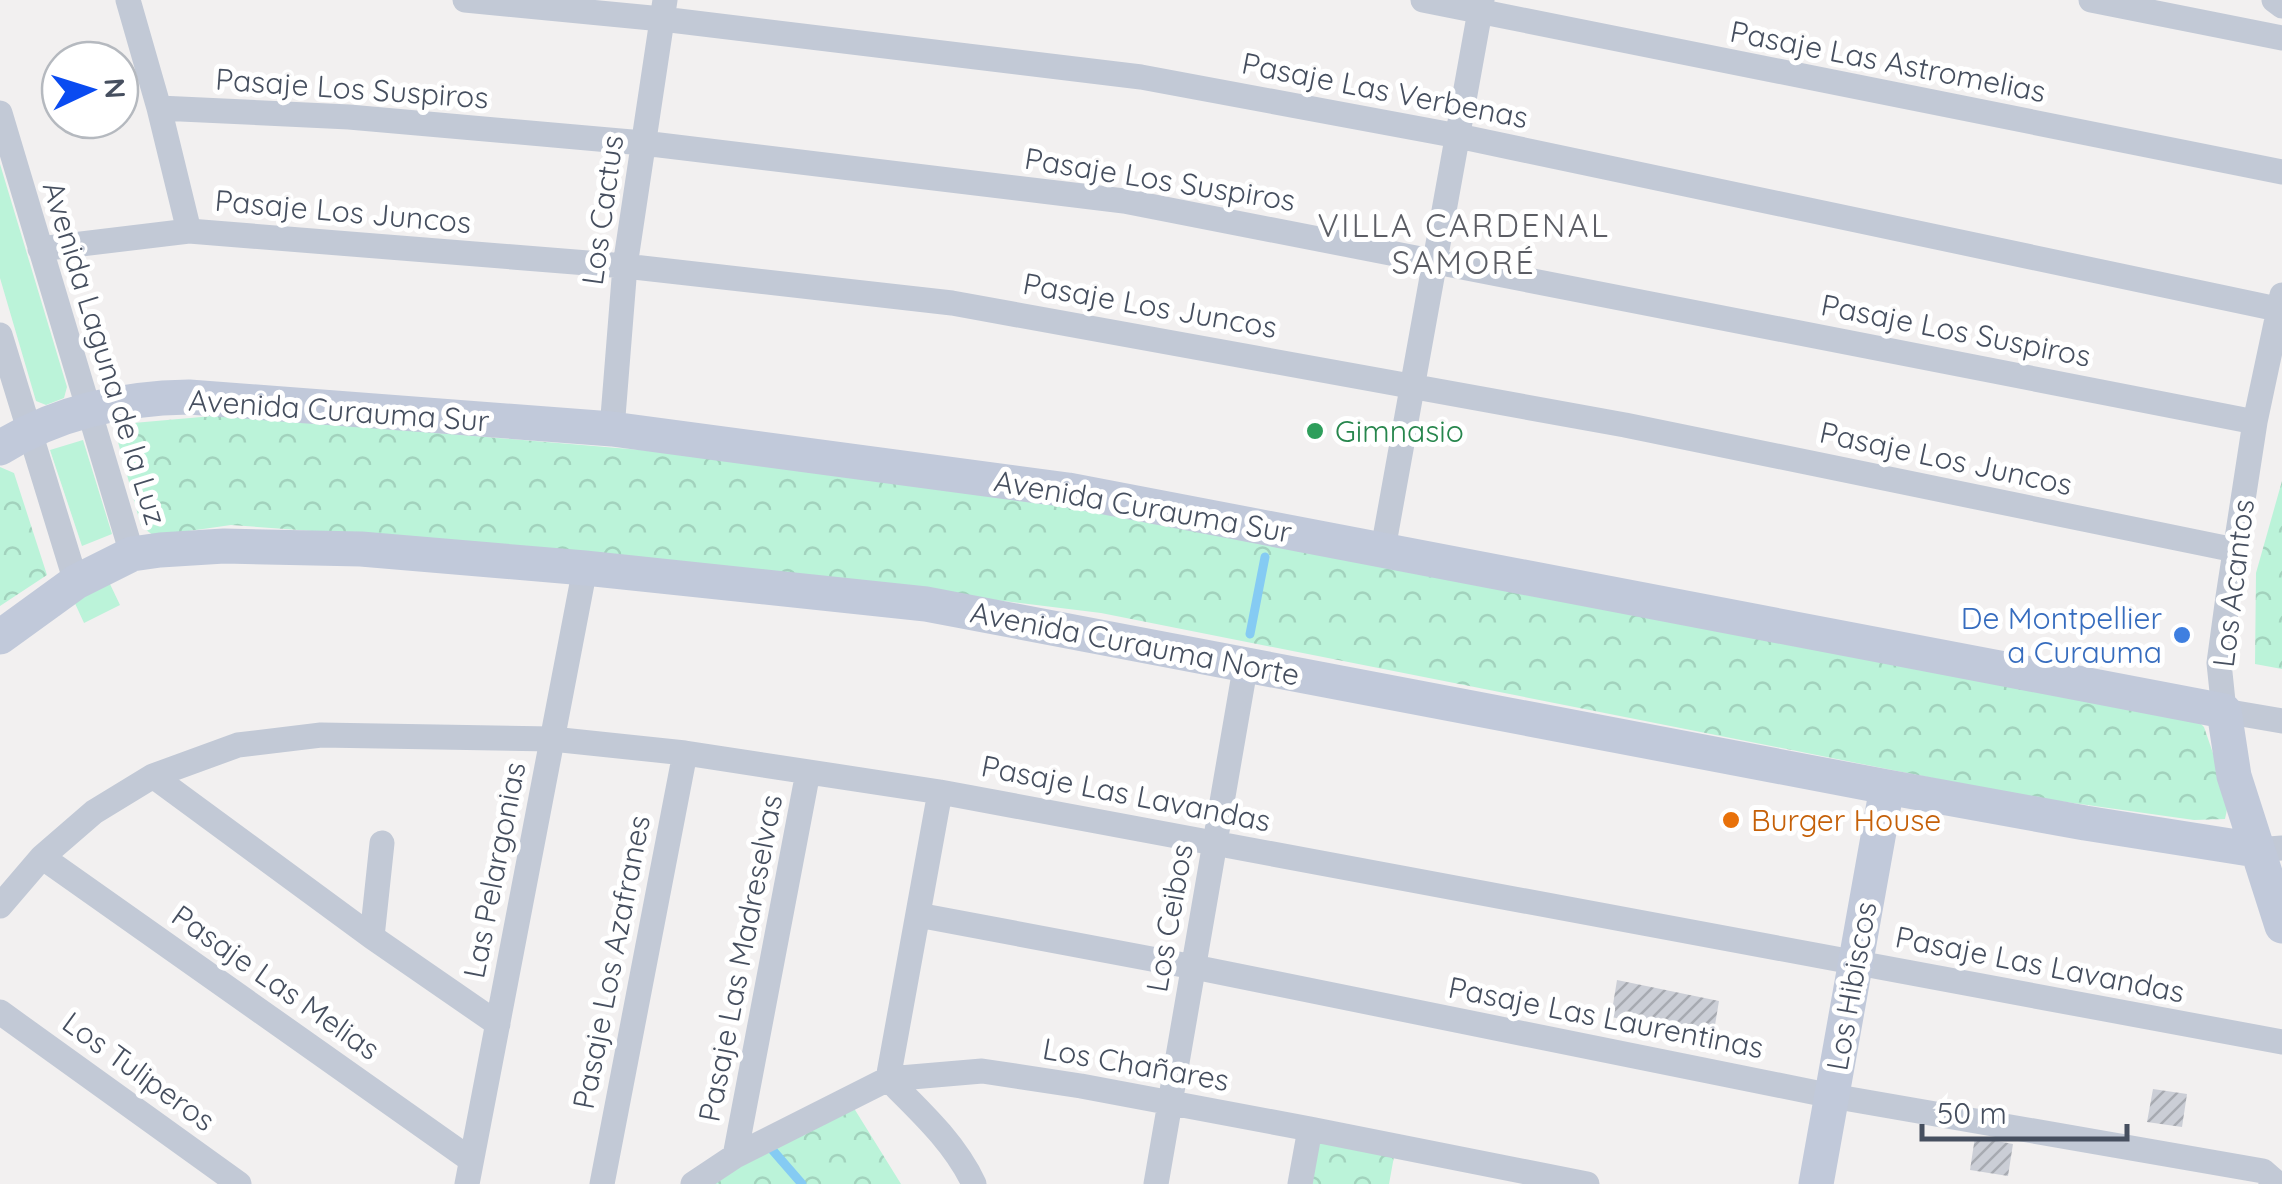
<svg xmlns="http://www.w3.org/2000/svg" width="2282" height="1184" font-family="Quicksand,sans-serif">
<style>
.grass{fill:#bbf3d9}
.forest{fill:url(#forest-crowns)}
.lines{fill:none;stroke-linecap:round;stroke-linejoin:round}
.stream{stroke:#85cbf3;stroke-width:9}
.building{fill:url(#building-hatch)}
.street{stroke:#c2c9d6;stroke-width:25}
.secondary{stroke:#c1c9da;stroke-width:35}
.leisure-dot{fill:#2e9e5b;stroke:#fff;stroke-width:4}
.shop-dot{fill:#3f7fe0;stroke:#fff;stroke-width:4}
.food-dot{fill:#e8710a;stroke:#fff;stroke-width:4}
.labels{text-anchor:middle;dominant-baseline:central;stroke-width:10;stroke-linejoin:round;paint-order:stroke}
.street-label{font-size:30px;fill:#464f5f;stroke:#fff}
.leisure-label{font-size:30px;fill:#27864d;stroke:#fff;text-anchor:start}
.shop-label{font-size:30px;fill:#366cbe;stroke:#fff;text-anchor:end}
.food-label{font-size:30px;fill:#c56008;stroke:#fff;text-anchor:start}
.neighbourhood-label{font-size:32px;letter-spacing:2.5px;fill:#5c5e65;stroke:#fff}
</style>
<defs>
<pattern id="forest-crowns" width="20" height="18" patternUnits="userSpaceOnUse" patternTransform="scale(2.5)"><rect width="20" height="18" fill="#bbf3d9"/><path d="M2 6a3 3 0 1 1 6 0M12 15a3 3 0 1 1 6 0" fill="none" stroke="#a2d2bd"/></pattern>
<pattern id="building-hatch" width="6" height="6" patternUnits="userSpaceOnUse" patternTransform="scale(2.5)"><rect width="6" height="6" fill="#cbced6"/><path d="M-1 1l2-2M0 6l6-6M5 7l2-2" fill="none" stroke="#a7aab1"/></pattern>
</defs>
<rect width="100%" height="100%" fill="#f2f0f0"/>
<path class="grass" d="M0,164l67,223 -3,11 -18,7 -10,-4 -36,-123z
M83,440l29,94 -30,12 -32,-96z
M109,582l11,23 -36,18 -11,-24z"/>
<path class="forest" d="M224,415l488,41 383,54 1103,211 6,6 25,73 -4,19 -31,1 -171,-24 -922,-183 -368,-45 -285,-27 -217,-16 -77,11 -13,-10 -23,-84 4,-18z
M0,467l14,6 33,102 -47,31z
M2282,481v188l-27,-5 1,-91z
M852,1105l49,79h-202z
M1316,1135l79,16 -6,33h-82z"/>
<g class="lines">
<path class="stream" d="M1250,634l15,-77
M769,1146l33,38"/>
</g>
<path class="building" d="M1617,980l102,21 -6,36 -102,-20z
M2153,1089l34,5 -5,33 -35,-5z
M1975,1137l38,7 -5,32 -38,-6z"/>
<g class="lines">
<path class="street" d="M128,0l31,108 30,123
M465,0l197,19 479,58 317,59 824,174
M1423,0l859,172
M2091,0l191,38
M2274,0l8,6
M159,108l190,9 294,26 481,58 1131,221
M0,113l132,441
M40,249l149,-18 436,35 327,37 673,122 610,125
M2282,295l-27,127 -27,175 -9,66 5,48 58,10
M0,335l76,247
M612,429l13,-163 40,-266
M1383,549l99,-549
M153,776l219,161 126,87
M940,792l-52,287c32,32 67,64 86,105
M2256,850l26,-2
M42,857l429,303
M0,906l42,-49 52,-45 59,-36 85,-31 83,-10 231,4 133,14 255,39 1342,250
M918,915l276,52 638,129 431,75 15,13
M372,937l10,-94
M0,1012l239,172
M735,1156l73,-384
M467,1184l118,-616
M602,1184l83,-431
M693,1184l42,-28 153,-77 94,-8 99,15 229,43 277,55
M1156,1184l90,-521
M1300,1184l10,-55"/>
<path class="secondary" d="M0,448c57,-36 122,-50 189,-51l423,32 456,61 1156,221 10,65 48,150
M0,637l76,-55 56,-28 28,-4 64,-4 137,3 224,19 341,36 961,183 198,36 171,27
M1816,1184l71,-397"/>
</g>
<circle class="leisure-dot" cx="1315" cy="431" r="10"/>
<circle class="shop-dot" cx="2182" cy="635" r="10"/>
<circle class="food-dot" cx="1731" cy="820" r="10"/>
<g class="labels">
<g class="street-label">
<text transform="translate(1888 61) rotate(11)">Pasaje Las Astromelias</text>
<text transform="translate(352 88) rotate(4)">Pasaje Los Suspiros</text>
<text transform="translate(1385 90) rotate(11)">Pasaje Las Verbenas</text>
<text transform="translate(1160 179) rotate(9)">Pasaje Los Suspiros</text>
<text transform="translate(602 210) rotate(-82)">Los Cactus</text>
<text transform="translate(343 211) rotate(5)">Pasaje Los Juncos</text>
<text transform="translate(1150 305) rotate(10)">Pasaje Los Juncos</text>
<text transform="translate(1956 330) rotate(11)">Pasaje Los Suspiros</text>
<text transform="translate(105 353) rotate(73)">Avenida Laguna de la Luz</text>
<text transform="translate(339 410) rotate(4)">Avenida Curauma Sur</text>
<text transform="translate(1946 458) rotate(12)">Pasaje Los Juncos</text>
<text transform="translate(1143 506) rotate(10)">Avenida Curauma Sur</text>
<text transform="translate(2233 583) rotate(-83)">Los Acantos</text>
<text transform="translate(1135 643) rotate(11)">Avenida Curauma Norte</text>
<text transform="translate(1126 793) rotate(11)">Pasaje Las Lavandas</text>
<text transform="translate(494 870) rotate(-79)">Las Pelargonias</text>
<text transform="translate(1169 918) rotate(-80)">Los Ceibos</text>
<text transform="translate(740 958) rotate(-79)">Pasaje Las Madreselvas</text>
<text transform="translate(611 962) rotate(-79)">Pasaje Los Azafranes</text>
<text transform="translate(2040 964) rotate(11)">Pasaje Las Lavandas</text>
<text transform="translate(276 982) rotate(35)">Pasaje Las Melias</text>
<text transform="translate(1851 986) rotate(-80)">Los Hibiscos</text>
<text transform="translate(1606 1017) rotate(11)">Pasaje Las Laurentinas</text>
<text transform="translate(1136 1064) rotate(10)">Los Chañares</text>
<text transform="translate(139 1071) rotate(36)">Los Tuliperos</text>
</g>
<g class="leisure-label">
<text x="1335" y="431">Gimnasio</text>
</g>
<g class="shop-label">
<text x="2162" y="618">De Montpellier<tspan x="2162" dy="34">a Curauma</tspan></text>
</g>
<g class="food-label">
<text x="1751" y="820">Burger House</text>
</g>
<g class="neighbourhood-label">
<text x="1464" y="225">VILLA CARDENAL<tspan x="1464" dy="37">SAMORÉ</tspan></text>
</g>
</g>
<g transform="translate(90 90) rotate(86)"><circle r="48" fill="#ffffff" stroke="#b5b9bf" stroke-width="2.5"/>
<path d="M0-8L18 38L0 25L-18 38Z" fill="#0a4bf1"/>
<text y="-15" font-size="28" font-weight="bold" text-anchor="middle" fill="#464f5f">N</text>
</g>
<path d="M1922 1124v15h205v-15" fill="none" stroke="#464f5f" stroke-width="5"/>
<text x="1937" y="1124" font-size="30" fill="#464f5f" stroke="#ffffff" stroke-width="8" paint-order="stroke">50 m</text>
</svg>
